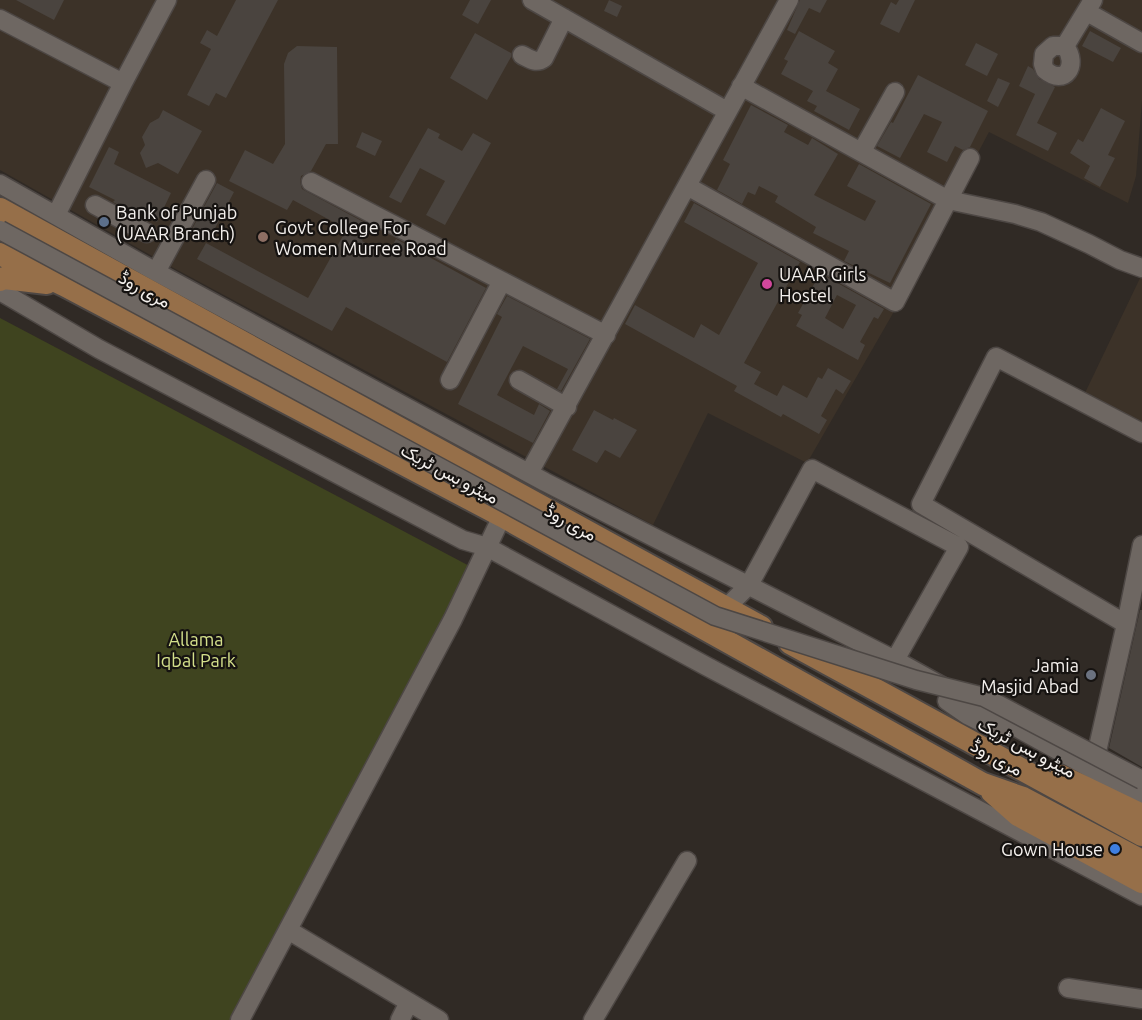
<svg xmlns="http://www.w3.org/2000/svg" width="1142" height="1020" font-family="Ubuntu,Vazirmatn,sans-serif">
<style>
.built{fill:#3c3228}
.green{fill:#3f441f}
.building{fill:#4a443f;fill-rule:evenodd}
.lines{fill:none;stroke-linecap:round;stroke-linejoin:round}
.minor-casing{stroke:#4d4744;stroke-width:21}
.major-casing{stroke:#4d4744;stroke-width:26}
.minor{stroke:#6e6762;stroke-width:18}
.major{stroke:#966f49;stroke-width:22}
.minor-bridge-casing{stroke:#4d4744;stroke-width:21;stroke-linecap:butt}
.minor-bridge{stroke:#6e6762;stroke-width:18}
.service-dot{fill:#5c6f8a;stroke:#161311;stroke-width:2}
.education-dot{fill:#8d6e63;stroke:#161311;stroke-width:2}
.hotel-dot{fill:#d1479c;stroke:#161311;stroke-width:2}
.worship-dot{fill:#6b7280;stroke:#161311;stroke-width:2}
.shop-dot{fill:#3f7fe0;stroke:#161311;stroke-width:2}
.labels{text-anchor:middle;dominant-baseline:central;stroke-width:4.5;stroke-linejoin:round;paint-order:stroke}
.poi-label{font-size:18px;fill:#f4f0ed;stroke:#161311;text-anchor:start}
.street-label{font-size:18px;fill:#f4f0ed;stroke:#161311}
.park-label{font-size:18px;fill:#d4e08b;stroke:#161311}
</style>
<rect width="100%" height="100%" fill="#302a25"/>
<path class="built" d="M0,0h1142v101l-6,75 -8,27 -139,-71 -97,183 -85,148 -99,-50 -55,112 -485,-260 -168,-95z
M1142,274v153l-58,-32z"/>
<path class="green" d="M0,318l477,252 -238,450h-239z"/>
<path class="building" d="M16,0h48l-10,20z
M236,0h42l-52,98 -10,-5 -7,13 -22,-11 24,-46 -11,-6 7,-13 10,6z
M470,0h21l-13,24 -16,-9z
M609,0l13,6 -5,11 -13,-6z
M800,0h27l-7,13 -11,-5 -14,26 -8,-4z
M899,0h16l-16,33 -19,-9 11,-22 5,3z
M799,31l36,20 -7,12 10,6 -12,22 34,18 -11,21 -35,-19 3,-5 -10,-5 6,-10 -32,-17 7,-13 -4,-2z
M1090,31l31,17 -8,14 -31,-16z
M475,33l36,20v4l-24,43 -37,-22z
M976,43l22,11 -11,22 -22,-11z
M297,46l40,1 1,97h-12l-15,27 -10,5 -1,6 2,7 69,37 -9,15 25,14 9,-16 90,49 -39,74 -101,-55 -14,24 -135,-72 9,-16 102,55 36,-64 -9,-6 2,-4 -44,-24 -6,10 -58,-29 16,-31 28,14 12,-20 -1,-80 4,-11z
M1028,66l5,3 6,10 16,8 -18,36 20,10 -9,18 -32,-16 19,-41 -16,-8z
M918,75l70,36 -18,36 -7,3 -8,-4 -8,16 -20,-10 15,-30 -18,-8 -24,44 -23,-12 14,-24 2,1z
M998,78l12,5 -12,24 -11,-6z
M751,105l37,20 -4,7 24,13 4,-7 26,16 -24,41 51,26 11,-20 -29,-15 12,-22 72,40 -41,79 -46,-22 5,-10 -36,-18 3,-6 -41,-25 3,-6 -19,-10 -4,9 -7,-3 -6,12 -25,-14 13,-26 -7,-4z
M1101,108l24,13 -17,34 7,3 -15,29 -16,-9 6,-12 -20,-13 8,-14 5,3z
M163,110l39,21 -24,43 -20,-11 -12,5 -6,-15 5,-8 -3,-8 8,-14 9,-5z
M428,128l12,6 -2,4 24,13 11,-18 18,10 -46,82 -19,-10 19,-34 -25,-13 -19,35 -12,-6z
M362,132l20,9 -7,15 -19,-9z
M109,147l10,5 -5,12 57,29 -14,29 -25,-13 -1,3 -18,-10 2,-2 -26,-13z
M217,183l17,9 -24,46 -18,-9z
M694,203l106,59 -56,101 17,9 -7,12 23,12 6,-11 24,13 11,-21 4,2 6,-11 23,13 -8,13 -7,-5 -15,27 6,4 -8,14 -36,-20 -2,3 -47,-26 3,-5 -112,-62 10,-19 59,33 7,-14 18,11 39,-72 -74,-41z
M825,276l59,33 -6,10 -4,-2 -14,25 5,3 -7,15 -62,-34 6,-11 -4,-2 20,-36 5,3zM837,295l19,10 -13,24 -18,-11z
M507,296l83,43 -29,52 -4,-2 11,-20 -45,-23 -26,49 37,20 5,-11 11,7 -17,32 -75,-39 44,-87 -5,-3z
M594,410l19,10 1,-2 23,12 -17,28 -15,-8 -8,13 -25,-13z
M1140,610h2v157l-33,-19z"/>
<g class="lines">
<g class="minor-casing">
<path id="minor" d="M532,0l195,111
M1087,12l55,31
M0,19l123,64
M1053,46h12c14,19 0,41 -20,24l-2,-6 1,-10z
M1065,46l28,-46
M522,55c8,4 14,9 22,3l20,-40
M741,86l207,114 67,14 26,8 48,22 31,16 22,8
M862,151l33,-59
M311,182l295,153
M0,184l156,88 389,210 350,178 247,137
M687,186l208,116 75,-144
M95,205l52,28
M56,215l67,-132 44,-83
M156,272l50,-92
M0,291l99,58 364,191 24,7 219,119 436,230
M450,380l52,-99
M519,380l48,27
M529,473l260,-473
M726,608l23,-23 63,-116 147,78 -64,113
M1126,624l-205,-120 75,-147 146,76
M947,701l20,14 32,16
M1093,769l33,-145 16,-79
M288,930l151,90
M1068,988l74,11
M240,1020l213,-401 49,-103
M400,1020l9,-18
M593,1020l94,-159"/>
</g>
<g class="major-casing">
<path id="major" d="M0,209l761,418
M0,254l64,31 438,231 481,268 40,14 119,63
M0,280l4,-2 43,5
M790,643l352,192
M1061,776l81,39
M992,792l26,23 124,67"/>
</g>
<use href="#minor" class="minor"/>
<use href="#major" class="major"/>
<g class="minor-bridge-casing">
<path id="minor-bridge" d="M0,230l715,386 201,64 68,17 158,83"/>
</g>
<use href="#minor-bridge" class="minor-bridge"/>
</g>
<circle class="service-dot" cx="104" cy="222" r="6"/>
<circle class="education-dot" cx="263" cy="237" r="6"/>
<circle class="hotel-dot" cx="767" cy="284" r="6"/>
<circle class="worship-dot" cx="1091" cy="675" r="6"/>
<circle class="shop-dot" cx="1115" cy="849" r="6"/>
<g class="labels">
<g class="poi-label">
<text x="116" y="212">Bank of Punjab<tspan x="116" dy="21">(UAAR Branch)</tspan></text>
<text x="275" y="227">Govt College For<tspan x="275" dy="21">Women Murree Road</tspan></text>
<text x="779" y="274">UAAR Girls<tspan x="779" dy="21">Hostel</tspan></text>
<text x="1079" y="665" text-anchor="end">Jamia<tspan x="1079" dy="21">Masjid Abad</tspan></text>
<text x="1103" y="849" text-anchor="end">Gown House</text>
</g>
<g class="street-label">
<text transform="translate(145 289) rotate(29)">مری روڈ</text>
<text transform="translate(450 473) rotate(28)">میٹرو بس ٹریک</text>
<text transform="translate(571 522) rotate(29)">مری روڈ</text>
<text transform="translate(1027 747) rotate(28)">میٹرو بس ٹریک</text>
<text transform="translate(997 757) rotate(29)">مری روڈ</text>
</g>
<g class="park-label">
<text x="196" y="639">Allama<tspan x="196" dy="21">Iqbal Park</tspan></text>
</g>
</g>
</svg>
